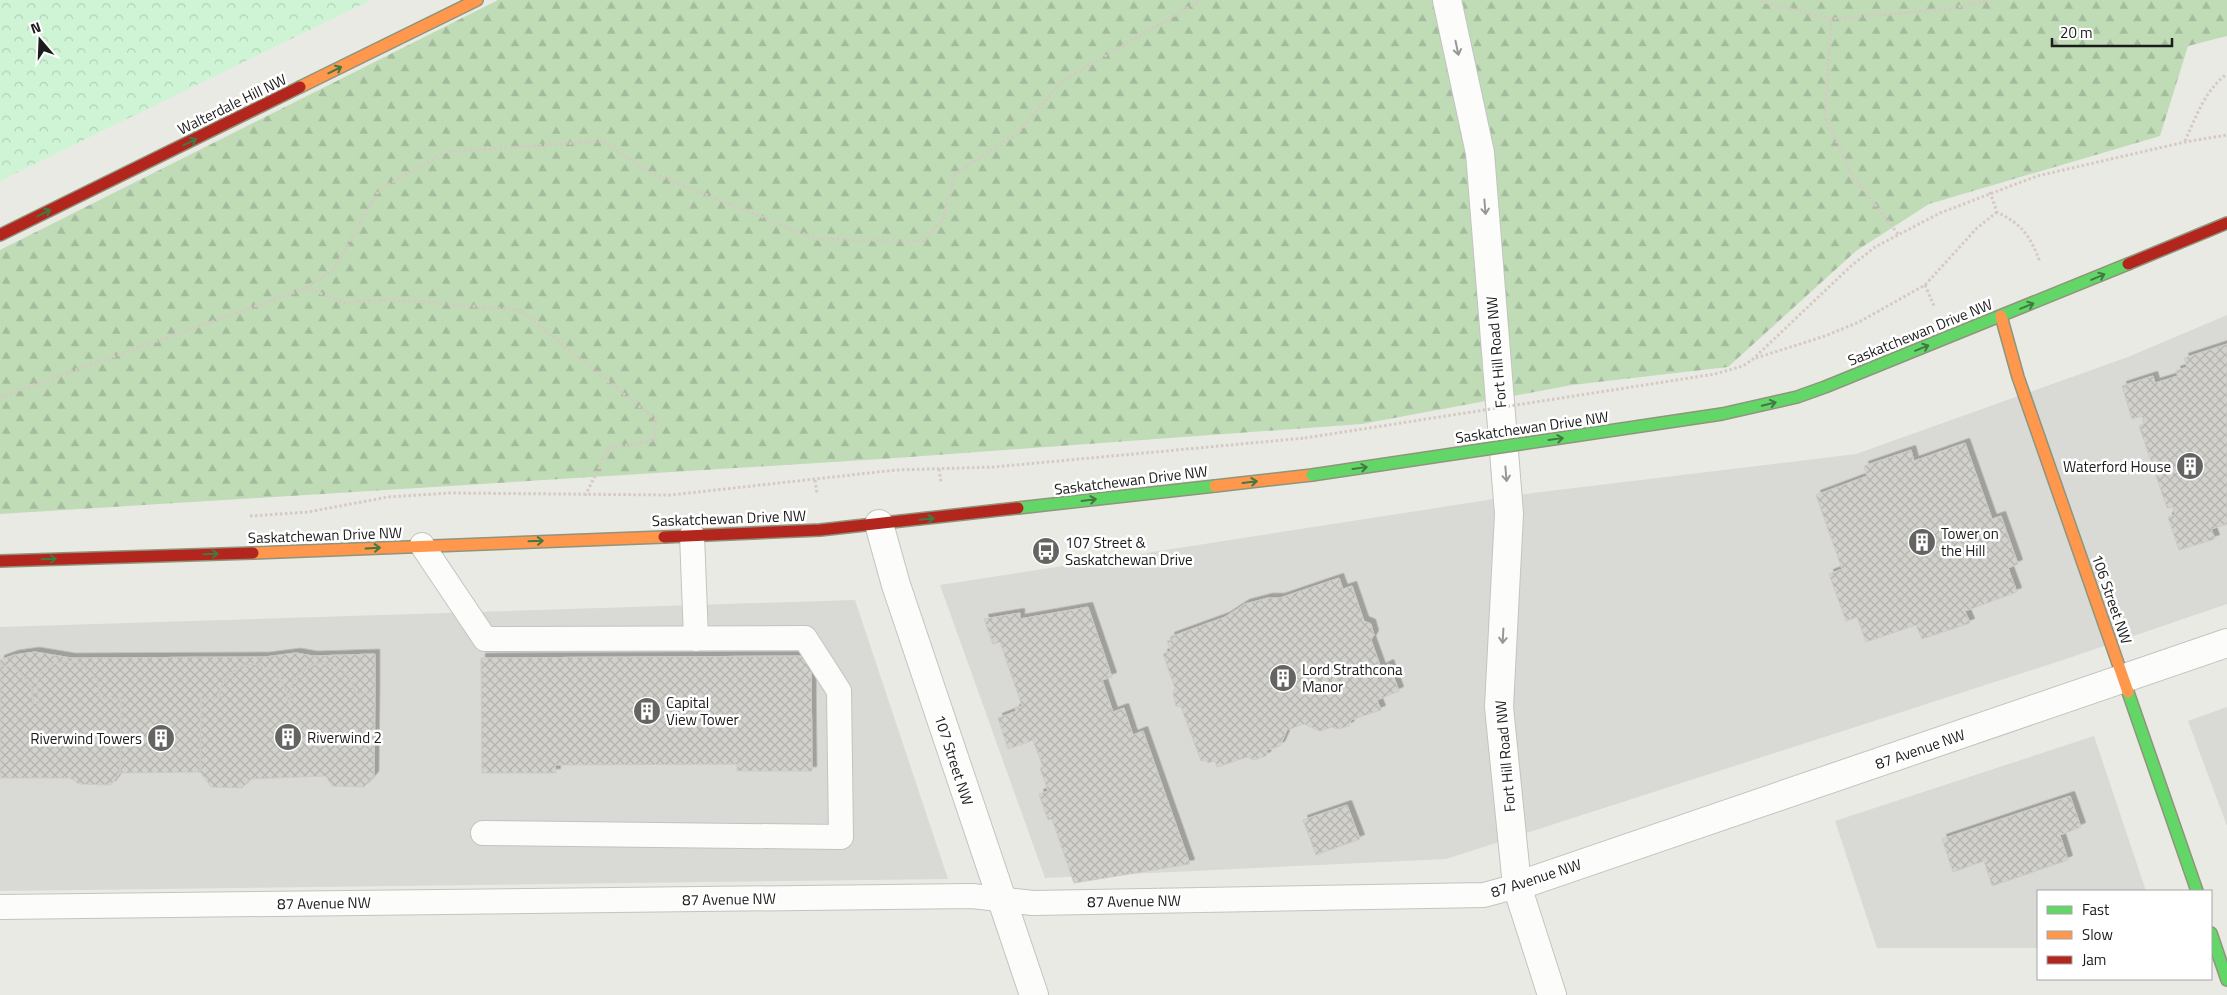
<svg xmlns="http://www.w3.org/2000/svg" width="2227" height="995" font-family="'Titillium Web',sans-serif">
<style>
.residential{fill:#d9d9d5}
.forest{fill:url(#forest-firs)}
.park{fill:url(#park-crowns)}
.building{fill:url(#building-cross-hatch);stroke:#cdcbc5;filter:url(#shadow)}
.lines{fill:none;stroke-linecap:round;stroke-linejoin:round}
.lane-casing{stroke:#c3c3c0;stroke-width:26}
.street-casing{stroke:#c3c3c0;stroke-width:30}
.fast-casing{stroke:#8f957c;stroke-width:14}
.slow-casing{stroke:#8f957c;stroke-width:14}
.jam-casing{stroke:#8f957c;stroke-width:14}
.path{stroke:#d6c9c3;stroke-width:3;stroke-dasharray:2.5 2.5;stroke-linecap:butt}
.lane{stroke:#fcfcfb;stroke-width:24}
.street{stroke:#fcfcfb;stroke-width:28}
.fast{stroke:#63d668;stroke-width:11}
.slow{stroke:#ff974d;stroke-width:11}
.jam{stroke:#b3261e;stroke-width:11}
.fast-bridge-casing{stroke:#8f957c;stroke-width:14;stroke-linecap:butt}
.path-bridge{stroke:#d6c9c3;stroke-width:3;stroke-dasharray:2.5 2.5;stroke-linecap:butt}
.fast-bridge{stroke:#63d668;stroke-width:11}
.oneway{stroke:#979797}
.oneway2{stroke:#407942}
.labels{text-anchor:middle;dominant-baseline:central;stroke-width:5;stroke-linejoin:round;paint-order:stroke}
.street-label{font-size:15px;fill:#1c1c1c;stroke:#fff}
.poi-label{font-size:15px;fill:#1c1c1c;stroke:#fff;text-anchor:start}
</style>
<defs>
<pattern id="forest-firs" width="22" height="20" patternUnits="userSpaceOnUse" patternTransform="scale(1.25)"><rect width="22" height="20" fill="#bfdcb7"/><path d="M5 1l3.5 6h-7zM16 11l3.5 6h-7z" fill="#a4bc9d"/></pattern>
<pattern id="park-crowns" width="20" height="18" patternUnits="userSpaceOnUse" patternTransform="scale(1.25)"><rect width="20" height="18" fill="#cff4d5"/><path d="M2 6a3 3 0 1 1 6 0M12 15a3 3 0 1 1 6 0" fill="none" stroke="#b1d1b6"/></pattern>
<pattern id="building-cross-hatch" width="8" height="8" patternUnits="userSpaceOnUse" patternTransform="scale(1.25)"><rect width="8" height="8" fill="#d3d1cc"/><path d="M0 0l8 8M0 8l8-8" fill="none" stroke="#b5b3af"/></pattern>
<filter id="shadow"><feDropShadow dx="4.5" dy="-4.5" stdDeviation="0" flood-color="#0004"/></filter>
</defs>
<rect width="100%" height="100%" fill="#eaeae4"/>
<path class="residential" d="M2227,315v289l-161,55 -620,200 -401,19 -105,-293 593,-92 323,-39 272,-97z
M855,600l93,279 -948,12v-264z
M2227,707v119l-39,-105z
M2094,736l52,155h-108v57h-161l-42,-127z"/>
<path class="forest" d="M498,0h1729v36l-39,10 -28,90 -231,68 -73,47 -128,116 -156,18 -210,39 -466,34 -896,56v-264z"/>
<path class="park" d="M0,0h371l-371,181z"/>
<path class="building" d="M2227,344v180l-16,5 4,10 -36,11 -11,-33 7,-2 -2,-8 -6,1 -28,-82 5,-2 -2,-8 -10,3 -10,-33 31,-10 2,7 23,-7 -2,-5 11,-4 -3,-9z
M1965,443l27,76 9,-3 17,48 -10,4 9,24 -52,19 5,12 -48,16 -6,-14 -50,17 -9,-25 -11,4 -17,-47 13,-5 -26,-74 51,-19 -3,-10 47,-16 3,11z
M1339,578l4,11 9,-3 12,35 7,3 3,11 -3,5 10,28 8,-4 10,27 -22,9 4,10 -30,10 -2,6 -11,3 -6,-2 -12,4 -16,-7 -17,6 -7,16 -13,4 -1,6 -12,4 -7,-3 -30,10 -2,-6 -7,2 -2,-3 -5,1 -20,-54 -5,-1 -3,-13 2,-5 -12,-34 8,-3 -4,-10 4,-1 -1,-3 55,-20 20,-13 23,-6h12z
M1088,607l24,70 -10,3 11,32 11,-4 9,27 10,-4 47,133 -116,19 -22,-64 -4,1 -9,-26 9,-3 -8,-23 3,-1 -10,-27 -25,9 -10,-31 18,-7 -1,-2 7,-3 -22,-64 -7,2 -9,-25 36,-6v6z
M35,652l36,6 194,-1 31,-4 17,3 62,-2v39l-19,1 -5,-14 -8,-9 -4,-3 -17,-5 -11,2 -12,9 -7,10 -2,17h-2l-5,-19 -12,-13 -17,-5 -12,2 -10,6 -8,9 -4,10v7l-19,1 -1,73 -80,1 1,-74 -22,-1 -1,-16 -6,-9 -13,-10 -11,-2 -19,4 -8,7 -4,12 2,20 -6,-1v-12l-5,-10 -13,-12 -15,-5v-4l14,-5z
M811,656l1,115h-75v-7l-182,1 1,8h-74l-1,-115z
M68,661l11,2 13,10 6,9 1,16 22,1 -1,74 -9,12 -32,-1 -9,-6h-70v-114l15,5 9,7 7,10 2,17 6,1 -2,-20 4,-12 8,-7z
M322,663l17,5 4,3 8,9 5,14 19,-1 -1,83 -10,11 -32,-1 -6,-10 -75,3 -9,9 -31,-1 -11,-15 1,-73 19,-1v-7l8,-15 14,-10 12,-2 17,5 4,4 11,16 2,12h2l2,-17 7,-10 12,-9z
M2070,796l11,31 -21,8 8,25 -76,26 -8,-25 -31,11 -11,-33z
M1347,805l13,34 -44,16 -13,-35z"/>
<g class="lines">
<g class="lane-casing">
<path id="lane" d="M692,535l4,104
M422,545l63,94 320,-1 34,53 2,146 -358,-4
M0,907l972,-11 61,7 451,-8 33,-9"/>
</g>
<g class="street-casing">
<path id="street" d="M1447,0l33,153 29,361 -10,193 18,179 35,109
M879,524l17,61 138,410
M1517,886l710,-243"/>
</g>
<g class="fast-casing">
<path id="fast" d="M1722,414l75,-17 28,-10 303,-123
M1018,508l197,-22
M2128,692l69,199
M2211,933l16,47"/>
</g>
<g class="slow-casing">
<path id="slow" d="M300,87l177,-87
M2001,316l17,61 110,315
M1215,486l97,-11
M253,553l411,-16"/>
</g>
<g class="jam-casing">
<path id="jam" d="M0,235l300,-148
M2128,264l99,-41
M664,537l156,-7 198,-22
M0,561l253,-8"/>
</g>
<path class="path" d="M1756,0l75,19
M2185,141c11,-24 20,-51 42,-67
M1990,192l7,20c26,13 33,24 43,50
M1898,234l-44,-56 -29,-61 6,-98 118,-10 40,-9
M1925,285l9,21
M306,288l40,15 40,-4 134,11 136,110 -1,20 -46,8 -24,48
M1756,358l69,-22 34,-14 66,-37 52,-57 20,-16
M1715,374l28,-8 10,-7 98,-93 24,-19 65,-34 97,-37 148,-34 42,-7
M0,397l306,-109 28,-19 45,-79 66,-38 157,-11 45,30 170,68 106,2 20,-22 12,-45 63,-41 44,-52 139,-81
M939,469l2,13
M815,480l2,14
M250,516l58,-4 80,-15 62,-4 221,2 225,-25 98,-3 311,-29"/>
<use href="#lane" class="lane"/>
<use href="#street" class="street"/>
<use href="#fast" class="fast"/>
<use href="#slow" class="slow"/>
<use href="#jam" class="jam"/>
<g class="fast-bridge-casing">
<path id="fast-bridge" d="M1312,475l410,-61"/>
</g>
<path class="path-bridge" d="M1305,438l410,-64"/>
<use href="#fast-bridge" class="fast-bridge"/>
</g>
<defs><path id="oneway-shaft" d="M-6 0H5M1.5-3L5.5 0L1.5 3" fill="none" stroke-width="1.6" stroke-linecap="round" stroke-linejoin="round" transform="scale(1.25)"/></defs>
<g class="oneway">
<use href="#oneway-shaft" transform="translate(1457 48) rotate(78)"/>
<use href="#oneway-shaft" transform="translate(1485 207) rotate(85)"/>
<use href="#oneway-shaft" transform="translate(1506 474) rotate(85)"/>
<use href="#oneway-shaft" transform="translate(1503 636) rotate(93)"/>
</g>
<g class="oneway2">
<use href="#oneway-shaft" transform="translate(335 70) rotate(-26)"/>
<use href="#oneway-shaft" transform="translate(190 142) rotate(-26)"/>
<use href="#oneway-shaft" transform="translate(44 213) rotate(-26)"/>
<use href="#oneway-shaft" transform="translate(2098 277) rotate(-23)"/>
<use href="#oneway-shaft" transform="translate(2027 306) rotate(-22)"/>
<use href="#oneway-shaft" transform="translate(1922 348) rotate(-22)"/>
<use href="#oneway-shaft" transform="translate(1769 404) rotate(-14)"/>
<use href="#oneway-shaft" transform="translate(1556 439) rotate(-8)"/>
<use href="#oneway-shaft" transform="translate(1360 468) rotate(-8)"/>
<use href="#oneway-shaft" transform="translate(1250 482) rotate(-7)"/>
<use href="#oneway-shaft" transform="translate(1089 500) rotate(-7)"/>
<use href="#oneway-shaft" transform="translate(927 519) rotate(-6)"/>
<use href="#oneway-shaft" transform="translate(536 541) rotate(-2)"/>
<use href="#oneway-shaft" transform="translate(373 548) rotate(-3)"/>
<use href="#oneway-shaft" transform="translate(211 554) rotate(-2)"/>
<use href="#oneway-shaft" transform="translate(49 559) rotate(-2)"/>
</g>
<defs>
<g id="building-disc" transform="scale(1.4375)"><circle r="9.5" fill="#646462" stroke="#fff"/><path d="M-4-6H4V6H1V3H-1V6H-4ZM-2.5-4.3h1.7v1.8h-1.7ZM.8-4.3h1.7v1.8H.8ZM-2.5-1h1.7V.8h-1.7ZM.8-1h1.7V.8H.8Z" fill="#fff"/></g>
<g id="bus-disc" transform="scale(1.4375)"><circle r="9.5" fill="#646462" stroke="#fff"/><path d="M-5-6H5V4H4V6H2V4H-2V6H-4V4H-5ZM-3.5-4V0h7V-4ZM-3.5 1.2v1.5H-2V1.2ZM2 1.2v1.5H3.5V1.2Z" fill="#fff"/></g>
</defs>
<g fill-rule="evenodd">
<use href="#building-disc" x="2190" y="466"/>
<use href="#building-disc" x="1922" y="542"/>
<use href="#bus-disc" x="1046" y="551"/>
<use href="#building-disc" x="1283" y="678"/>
<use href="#building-disc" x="647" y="711"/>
<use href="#building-disc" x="288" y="737"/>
<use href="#building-disc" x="161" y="738"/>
</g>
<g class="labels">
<g class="street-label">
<text transform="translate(232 104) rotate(-26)">Walterdale Hill NW</text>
<text transform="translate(1920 332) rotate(-22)">Saskatchewan Drive NW</text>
<text transform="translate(1496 352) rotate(-95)">Fort Hill Road NW</text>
<text transform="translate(1532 427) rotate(-8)">Saskatchewan Drive NW</text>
<text transform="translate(1131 480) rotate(-7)">Saskatchewan Drive NW</text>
<text transform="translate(729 518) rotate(-2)">Saskatchewan Drive NW</text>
<text transform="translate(325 535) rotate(-2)">Saskatchewan Drive NW</text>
<text transform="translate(2112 599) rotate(71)">106 Street NW</text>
<text transform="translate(1920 749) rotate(-19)">87 Avenue NW</text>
<text transform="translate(1505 756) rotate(-95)">Fort Hill Road NW</text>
<text transform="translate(954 760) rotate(72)">107 Street NW</text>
<text transform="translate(1536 878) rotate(-18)">87 Avenue NW</text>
<text transform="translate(729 899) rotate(-1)">87 Avenue NW</text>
<text transform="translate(1134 901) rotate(-1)">87 Avenue NW</text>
<text transform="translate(324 903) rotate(-1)">87 Avenue NW</text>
</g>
<g class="poi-label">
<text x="2171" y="466" text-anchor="end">Waterford House</text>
<text x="1941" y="533">Tower on<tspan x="1941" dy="17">the Hill</tspan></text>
<text x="1065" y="542">107 Street &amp;<tspan x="1065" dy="17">Saskatchewan Drive</tspan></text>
<text x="1302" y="669">Lord Strathcona<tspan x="1302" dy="17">Manor</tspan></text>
<text x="666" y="702">Capital<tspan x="666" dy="17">View Tower</tspan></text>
<text x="307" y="737">Riverwind 2</text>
<text x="142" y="738" text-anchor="end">Riverwind Towers</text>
</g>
</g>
<rect x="2037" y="890" width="175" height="90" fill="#ffffff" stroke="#a4a4a4"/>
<rect x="2047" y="906" width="25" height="8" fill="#63d668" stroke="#a4a4a4"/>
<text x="2082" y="915" font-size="15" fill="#1c1c1c">Fast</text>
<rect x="2047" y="931" width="25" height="8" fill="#ff974d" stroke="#a4a4a4"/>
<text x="2082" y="940" font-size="15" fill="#1c1c1c">Slow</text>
<rect x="2047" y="956" width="25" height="8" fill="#b3261e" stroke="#a4a4a4"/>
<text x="2082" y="965" font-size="15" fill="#1c1c1c">Jam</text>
<g transform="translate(40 40) rotate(341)" stroke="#ffffff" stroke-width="4" paint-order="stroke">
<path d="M0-4L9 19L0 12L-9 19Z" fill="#1c1c1c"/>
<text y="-8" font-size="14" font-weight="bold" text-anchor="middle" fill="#1c1c1c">N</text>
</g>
<path d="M2052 38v8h120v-8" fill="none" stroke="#1c1c1c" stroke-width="2.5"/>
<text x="2060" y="38" font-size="15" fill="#1c1c1c" stroke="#ffffff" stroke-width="4" paint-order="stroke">20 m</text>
</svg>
